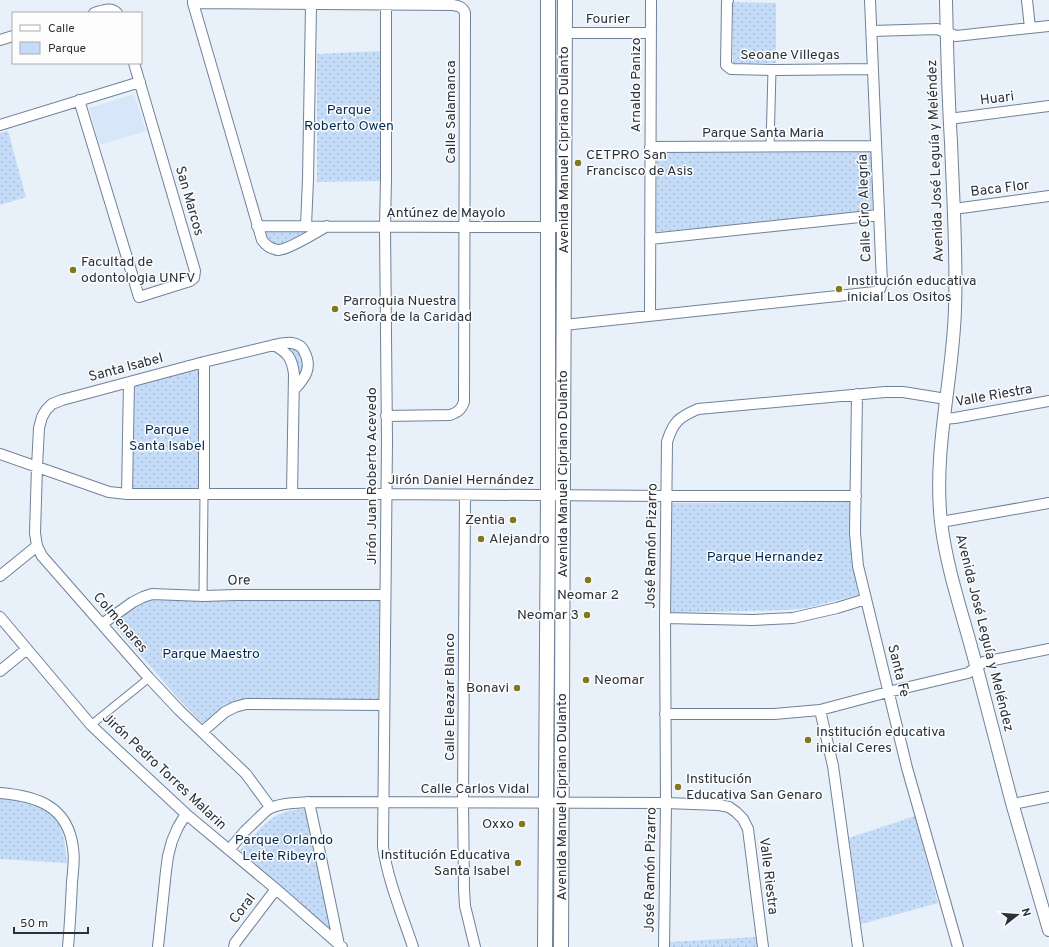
<svg xmlns="http://www.w3.org/2000/svg" width="1049" height="947" font-family="Overpass,sans-serif">
<style>
.built{fill:#d7e6f9}
.green{fill:url(#green-dots)}
.lines{fill:none;stroke-linecap:round;stroke-linejoin:round}
.pedestrian-casing{stroke:#6f8298;stroke-width:9}
.minor-casing{stroke:#6f8298;stroke-width:12}
.tertiary-casing{stroke:#6f8298;stroke-width:14}
.secondary-casing{stroke:#6f8298;stroke-width:16}
.pedestrian{stroke:#fff;stroke-width:7}
.minor{stroke:#fff;stroke-width:10}
.tertiary{stroke:#fff;stroke-width:12}
.secondary{stroke:#fff;stroke-width:14}
.poi-dot{fill:#82771b;stroke:#fdfdfd;stroke-width:1.5}
.labels{text-anchor:middle;dominant-baseline:central;stroke-width:3;stroke-linejoin:round;paint-order:stroke}
.street-label{font-size:14px;fill:#29313a;stroke:#fdfdfd}
.park-label{font-size:14px;fill:#022b53;stroke:#fdfdfd}
.poi-label{font-size:14px;fill:#29313a;stroke:#fdfdfd;text-anchor:start}
</style>
<defs>
<pattern id="green-dots" width="8" height="8" patternUnits="userSpaceOnUse"><rect width="8" height="8" fill="#c4dcf8"/><path d="M2 2h.1M6 6h.1" fill="none" stroke="#a8bdd5" stroke-width="1.8" stroke-linecap="round"/></pattern>
</defs>
<rect width="100%" height="100%" fill="#e8f1fa"/>
<path class="built" d="M134,94l12,37 -46,14 -11,-37z"/>
<path class="green" d="M552,0h8v220l-3,2h-4z
M733,2l43,1v60h-43z
M381,51v130l-64,1v-128z
M8,131l18,66 -26,8v-72z
M871,152l2,60 -217,20 1,-79z
M266,228l46,3 -28,15h-6l-5,-2 -6,-7z
M554,232h3l1,259h-5z
M291,345h5l9,13 -3,13 -2,1c-3,-4 -2,-9 -4,-14 -2,-4 -5,-7 -5,-13z
M199,369v120h-66l2,-103z
M557,500l-1,298h-5l2,-297z
M850,502v31l8,62 -51,13 -20,2 -116,3v-110z
M154,598l225,3 -1,99 -125,-1 -46,23h-6l-26,-27 -60,-69v-5c14,-11 22,-19 39,-23z
M0,798l19,1 24,7 10,9 6,9 5,14 3,25 -67,-4z
M552,808h3l1,139h-8z
M306,809l29,124 -95,-83c13,-13 25,-30 42,-37 8,-3 16,-4 24,-4z
M915,816l23,87 -77,21 -12,-86z
M757,937l1,10h-89v-5z"/>
<g class="lines">
<g class="pedestrian-casing">
<path id="pedestrian" d="M770,147l2,-77
M203,596l1,-101
M91,725l58,-47"/>
</g>
<g class="minor-casing">
<path id="minor" d="M193,0v3l69,237c4,6 9,9 16,10 10,0 39,-18 49,-24
M386,0v178l-1,49 2,213 -4,407c5,34 19,67 30,100
M728,0l-1,2 -1,63 5,4 45,1 97,-1
M1027,0l3,28
M193,3l260,2c6,1 10,2 12,8l-1,389c-3,8 -6,10 -14,13l-64,1
M94,13c8,-2 16,-7 23,0
M872,31l65,-2 19,7 93,-10
M565,33h85
M0,40l13,-4
M79,100l60,197 51,-16 4,-3 1,-7 -61,-208
M949,119l100,-13
M0,125l140,-43
M650,147l226,-1
M954,209l95,-13
M257,226l208,1h99
M306,226l2,-47 3,-174
M650,239l229,-24
M650,315l1,-315
M564,325l311,-33 5,-3 2,-6 -12,-283
M274,345c5,-1 13,-3 18,-2 6,1 10,4 12,8 9,17 1,27 -10,39
M857,394l-2,139 3,33 49,202 51,179
M943,419l12,-1 94,-17
M0,454l109,38 18,2h259l280,2h190
M127,494l2,-112
M204,495v-133
M465,495l-2,307 1,87 1,17 10,41
M941,522l108,-19
M0,576l37,-30
M0,617l91,108 21,20 74,69 90,75 66,58
M665,618l88,2 40,-2 44,-10 29,-9
M102,624l31,-22 10,-5 9,-3 51,2 33,-1h149
M0,671l27,-22
M820,710l13,56 25,181
M665,714h109l46,-4 68,-18 80,-19 16,-11 65,-13
M202,732l23,-20 10,-5 11,-3 138,1
M0,793c37,3 68,13 73,55 2,11 0,23 -1,34 -1,22 -2,43 -4,65
M309,802l12,56 18,87
M1013,804l36,-7
M271,808l-25,-34 -67,-64 -30,-32 -107,-122 -5,-10 -2,-13 2,-66 2,-39 3,-11 4,-7 6,-6 10,-4 142,-38 70,-17c14,8 18,13 20,29l-2,120
M229,850l16,-19 22,-21c12,-7 28,-7 42,-8l357,1 53,2 10,2 7,5 7,7 5,10 15,118
M158,947l8,-76 2,-15 4,-15 6,-14 8,-13
M234,947l1,-4 41,-54
M664,947l2,-144 -1,-185 2,-176c6,-20 12,-25 31,-33l187,-17h18l43,7"/>
</g>
<g class="tertiary-casing">
<path id="tertiary" d="M946,0c1,47 2,95 5,142 2,56 6,111 4,167 -2,71 -22,140 -14,213 6,50 24,99 36,147 12,45 23,89 35,134 12,42 25,85 37,127"/>
</g>
<g class="secondary-casing">
<path id="secondary" d="M545,947l3,-452v-495
M561,947l4,-947"/>
</g>
<use href="#pedestrian" class="pedestrian"/>
<use href="#minor" class="minor"/>
<use href="#tertiary" class="tertiary"/>
<use href="#secondary" class="secondary"/>
</g>
<g class="poi-dot">
<circle cx="578" cy="163" r="4"/>
<circle cx="73" cy="270" r="4"/>
<circle cx="839" cy="289" r="4"/>
<circle cx="335" cy="309" r="4"/>
<circle cx="513" cy="520" r="4"/>
<circle cx="481" cy="539" r="4"/>
<circle cx="588" cy="580" r="4"/>
<circle cx="587" cy="615" r="4"/>
<circle cx="586" cy="680" r="4"/>
<circle cx="517" cy="688" r="4"/>
<circle cx="808" cy="740" r="4"/>
<circle cx="678" cy="787" r="4"/>
<circle cx="522" cy="824" r="4"/>
<circle cx="518" cy="863" r="4"/>
</g>
<g class="labels">
<g class="street-label">
<text x="608" y="19">Fourier</text>
<text x="790" y="55">Seoane Villegas</text>
<text transform="translate(636 85) rotate(-90)">Arnaldo Panizo</text>
<text transform="translate(997 99) rotate(-7)">Huari</text>
<text transform="translate(451 112) rotate(-90)">Calle Salamanca</text>
<text x="763" y="133">Parque Santa Maria</text>
<text transform="translate(564 150) rotate(-90)">Avenida Manuel Cipriano Dulanto</text>
<text transform="translate(936 161) rotate(-92)">Avenida José Leguía y Meléndez</text>
<text transform="translate(1000 189) rotate(-7)">Baca Flor</text>
<text transform="translate(189 201) rotate(74)">San Marcos</text>
<text transform="translate(865 208) rotate(-92)">Calle Ciro Alegría</text>
<text x="446" y="213">Antúnez de Mayolo</text>
<text transform="translate(126 368) rotate(-15)">Santa Isabel</text>
<text transform="translate(994 396) rotate(-10)">Valle Riestra</text>
<text transform="translate(563 474) rotate(-90)">Avenida Manuel Cipriano Dulanto</text>
<text transform="translate(372 476) rotate(-90)">Jirón Juan Roberto Acevedo</text>
<text x="461" y="480">Jirón Daniel Hernández</text>
<text transform="translate(652 546) rotate(-89)">José Ramón Pizarro</text>
<text transform="translate(239 581) rotate(-1)">Ore</text>
<text transform="translate(120 623) rotate(49)">Colmenares</text>
<text transform="translate(984 633) rotate(76)">Avenida José Leguía y Meléndez</text>
<text transform="translate(898 671) rotate(76)">Santa Fe</text>
<text transform="translate(450 697) rotate(-90)">Calle Eleazar Blanco</text>
<text transform="translate(164 772) rotate(43)">Jirón Pedro Torres Malarin</text>
<text x="475" y="789">Calle Carlos Vidal</text>
<text transform="translate(562 797) rotate(-90)">Avenida Manuel Cipriano Dulanto</text>
<text transform="translate(651 870) rotate(-89)">José Ramón Pizarro</text>
<text transform="translate(768 876) rotate(83)">Valle Riestra</text>
<text transform="translate(243 909) rotate(-53)">Coral</text>
</g>
<g class="park-label">
<text x="349" y="110">Parque<tspan x="349" dy="16">Roberto Owen</tspan></text>
<text x="167" y="430">Parque<tspan x="167" dy="16">Santa Isabel</tspan></text>
<text x="765" y="557">Parque Hernandez</text>
<text x="211" y="654">Parque Maestro</text>
<text x="284" y="840">Parque Orlando<tspan x="284" dy="16">Leite Ribeyro</tspan></text>
</g>
<g class="poi-label">
<text x="586" y="155">CETPRO San<tspan x="586" dy="16">Francisco de Asis</tspan></text>
<text x="81" y="262">Facultad de<tspan x="81" dy="16">odontologia UNFV</tspan></text>
<text x="847" y="281">Institución educativa<tspan x="847" dy="16">inicial Los Ositos</tspan></text>
<text x="343" y="301">Parroquia Nuestra<tspan x="343" dy="16">Señora de la Caridad</tspan></text>
<text x="505" y="520" text-anchor="end">Zentia</text>
<text x="489" y="539">Alejandro</text>
<text x="588" y="595" text-anchor="middle">Neomar 2</text>
<text x="579" y="615" text-anchor="end">Neomar 3</text>
<text x="594" y="680">Neomar</text>
<text x="509" y="688" text-anchor="end">Bonavi</text>
<text x="816" y="732">Institución educativa<tspan x="816" dy="16">inicial Ceres</tspan></text>
<text x="686" y="779">Institución<tspan x="686" dy="16">Educativa San Genaro</tspan></text>
<text x="514" y="824" text-anchor="end">Oxxo</text>
<text x="510" y="855" text-anchor="end">Institución Educativa<tspan x="510" dy="16">Santa Isabel</tspan></text>
</g>
</g>
<rect x="12" y="12" width="130" height="52" fill="#fdfdfd" stroke="#a8abaf"/>
<rect x="20" y="25" width="20" height="6" fill="#ffffff" stroke="#a8abaf"/>
<text x="48" y="32" font-size="12" fill="#29313a">Calle</text>
<rect x="20" y="42" width="20" height="12" fill="#c4dcf8" stroke="#a8abaf"/>
<text x="48" y="52" font-size="12" fill="#29313a">Parque</text>
<g transform="translate(1017 915) rotate(73)" stroke="#fdfdfd" stroke-width="3" paint-order="stroke">
<path d="M0-3L7 15L0 10L-7 15Z" fill="#29313a"/>
<text y="-6" font-size="11" font-weight="bold" text-anchor="middle" fill="#29313a">N</text>
</g>
<path d="M14 927v6h74v-6" fill="none" stroke="#29313a" stroke-width="2"/>
<text x="20" y="927" font-size="12" fill="#29313a" stroke="#fdfdfd" stroke-width="3" paint-order="stroke">50 m</text>
</svg>
